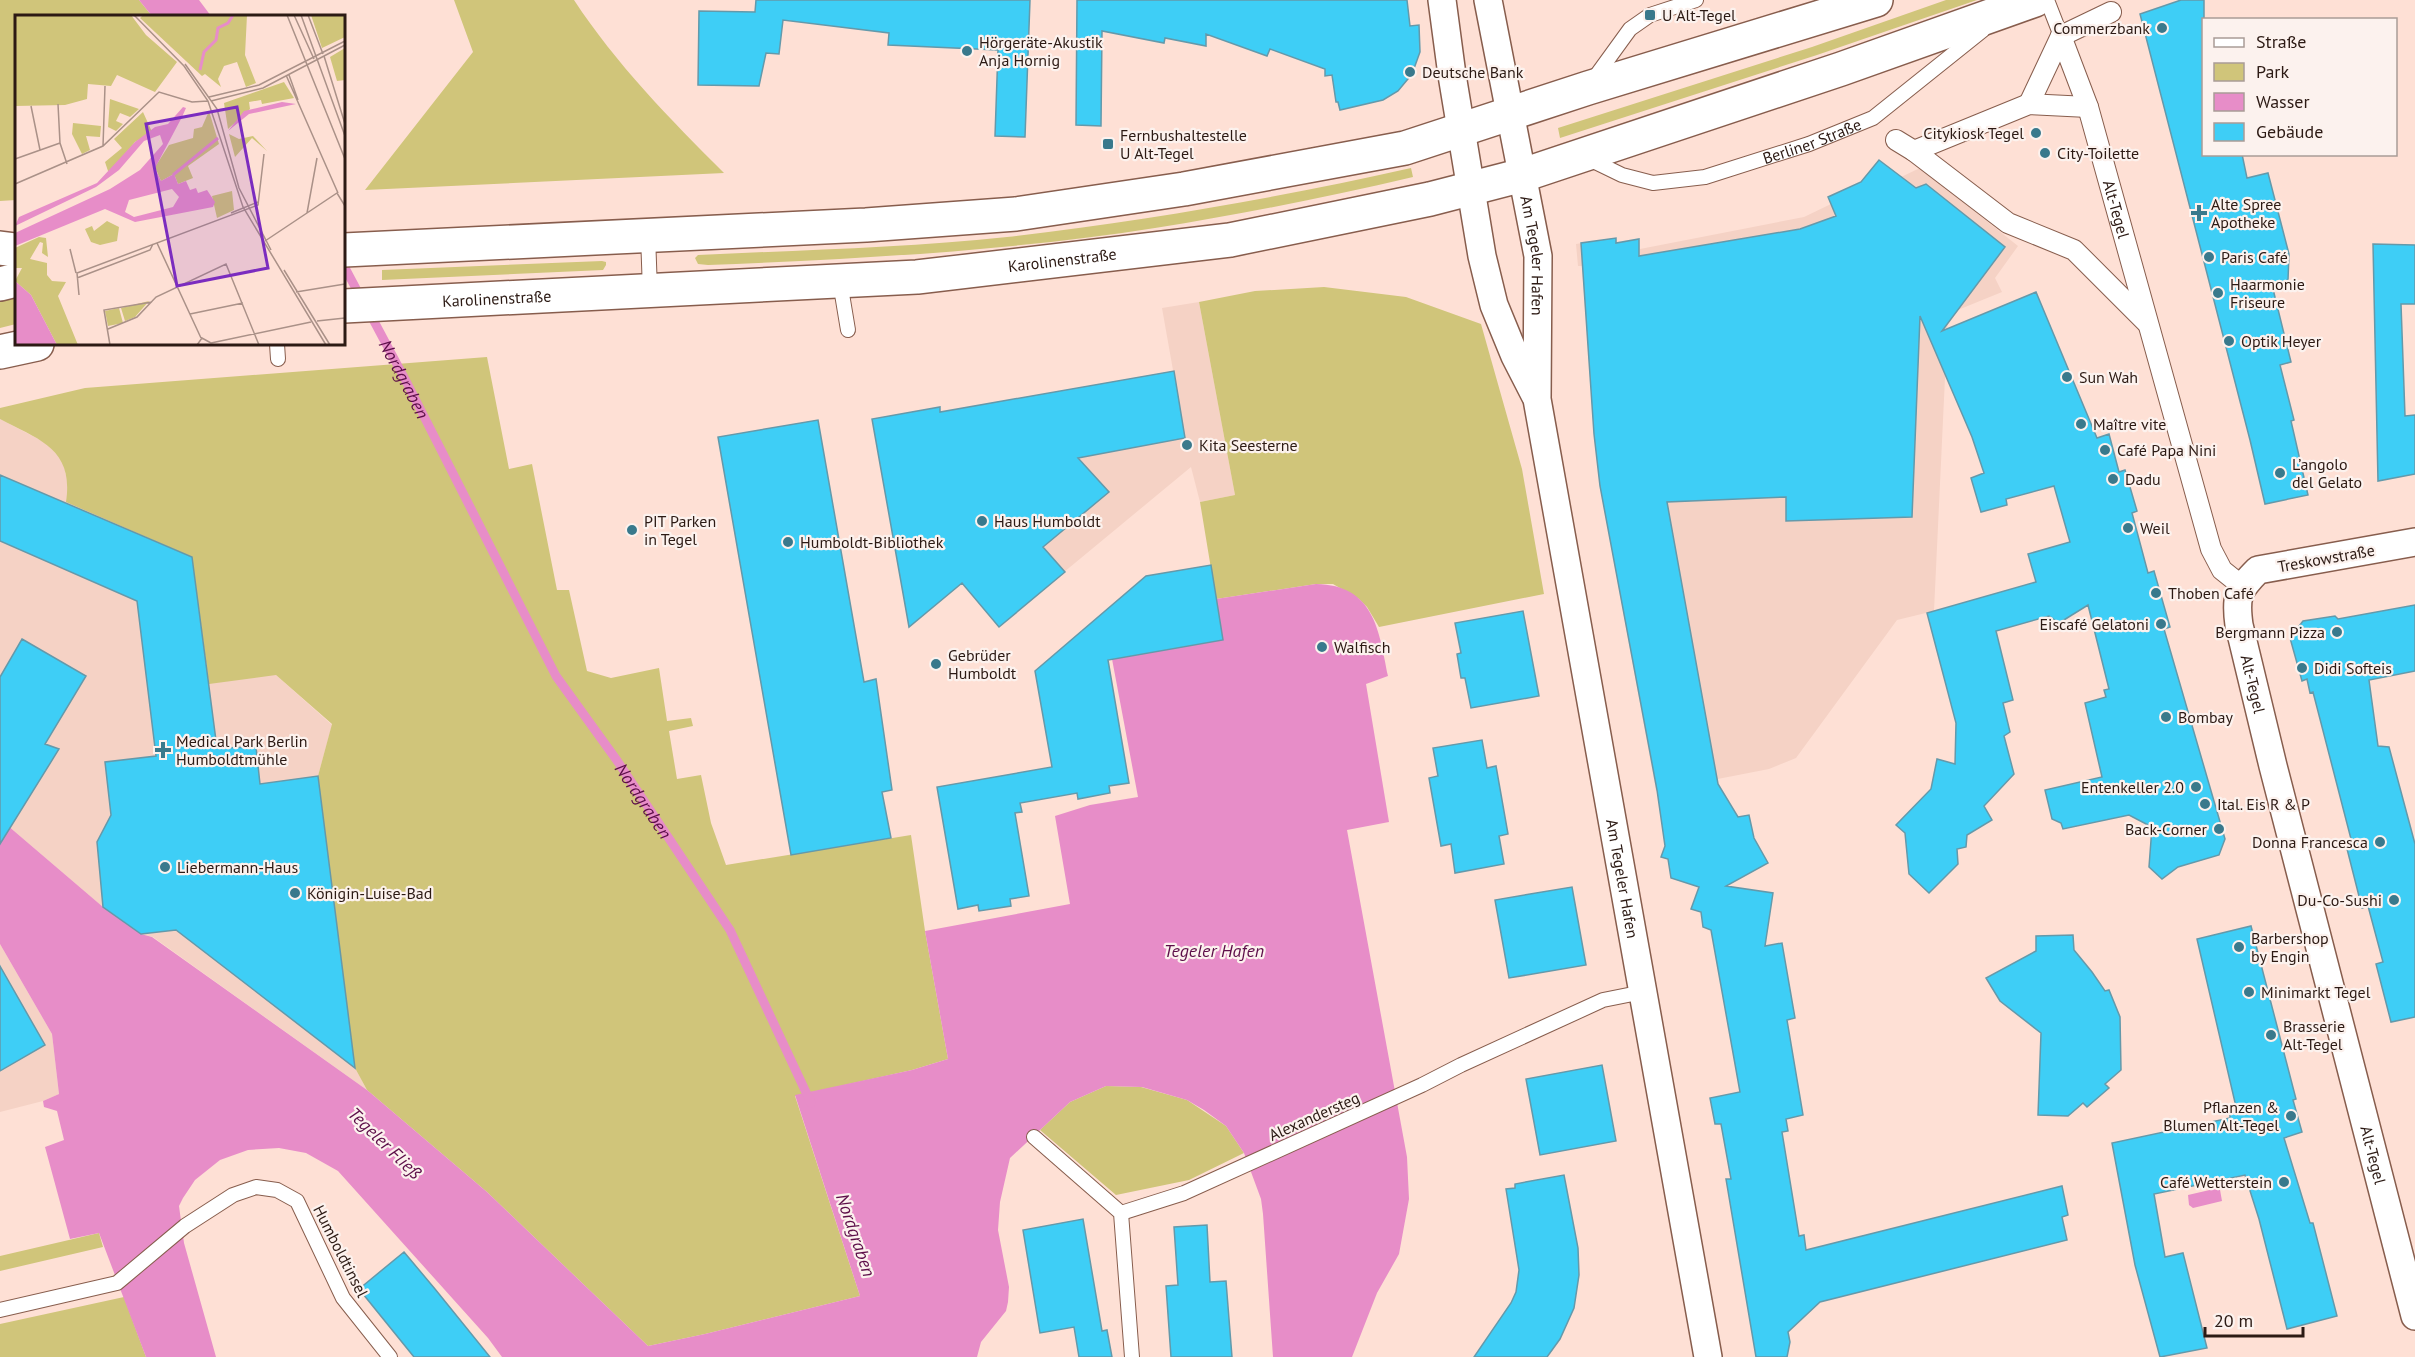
<svg xmlns="http://www.w3.org/2000/svg" width="2415" height="1357" font-family="'PT Sans',sans-serif">
<style>
.built{fill:#f5d2c5}
.green{fill:#d0c57a}
.water{fill:#e78dc8}
.lines{fill:none;stroke-linecap:round;stroke-linejoin:round}
.stream{stroke:#e78dc8;stroke-width:9}
.building{fill:#3ecef6;stroke:#6499aa;stroke-width:1.5}
.service-casing{stroke:#875d4d;stroke-width:16}
.pedestrian-casing{stroke:#875d4d;stroke-width:22}
.minor-casing{stroke:#875d4d;stroke-width:30}
.secondary-casing{stroke:#875d4d;stroke-width:36}
.service{stroke:#fff;stroke-width:14}
.pedestrian{stroke:#fff;stroke-width:20}
.minor{stroke:#fff;stroke-width:27}
.secondary{stroke:#fff;stroke-width:33}
.poi-dot{fill:#39798c;stroke:#fcf2ee;stroke-width:2}
.labels{text-anchor:middle;dominant-baseline:central;stroke-width:4.5;stroke-linejoin:round;paint-order:stroke}
.poi-label{font-size:16px;fill:#2c1a14;stroke:#fcf2ee;text-anchor:start}
.street-label{font-size:16px;fill:#2c1a14;stroke:#fcf2ee}
.water-label{font-size:18px;font-style:italic;fill:#5d0e49;stroke:#fcf2ee}
.inset-river{fill:none;stroke:#e78dc8;stroke-width:3}
.inset-road{fill:none;stroke:#aa9188;stroke-width:1.5}
.view{fill:#7b2cbf;fill-opacity:0.15;stroke:#7b2cbf;stroke-width:3}
.inset-edge{fill:none;stroke:#2c1a14;stroke-width:3}
</style>
<rect width="100%" height="100%" fill="#fee0d5"/>
<path class="built" d="M1879,160l22,17 19,-9 98,78 -23,32 7,14 -54,22 -14,297 -37,9 -101,138 -27,11 -113,22 -56,-305 -6,-52 -12,-168h-4l-2,-22 40,-6 1,5 22,-4 1,10 164,-32 27,-13 -3,-7 33,-15z
M1199,302l36,193 -35,7 -9,-35 -139,115 -44,-112 177,-32 -23,-130z
M0,419l46,24 17,18 5,24 124,72 84,118 56,50 -14,51 37,292 12,22 -214,-153 -12,-3 -38,-27 -103,-88z
M0,944l52,90 7,60 -16,7 -43,11z"/>
<path class="green" d="M0,0h139l13,16h-136v184l-16,1z
M454,0h120c42,64 96,119 150,173l-359,17 108,-138z
M1946,0h31l-160,55 -257,83 -2,-10 254,-81z
M1411,168l2,9c-85,20 -171,37 -258,51 -147,23 -298,31 -447,37l-10,-1 -3,-6 3,-3c103,-5 207,-7 309,-18 137,-16 271,-39 404,-69z
M602,261l4,1v3l-3,5 -221,10v-10z
M1324,287l82,10 75,27 41,145 22,125 -165,33 -12,-20 -8,-8 -26,-15h-17l-100,15 -16,-97 35,-7 -36,-193 56,-11z
M16,298v26l-16,4v-28z
M487,357l22,112 23,-5 25,126h12l18,81 24,7 48,-10 8,53 24,-3 2,8 -24,5 8,48 24,-4 10,48 15,42 185,-30 14,96 23,128 -36,11 -117,26 65,200 -155,38 -57,12 -161,-154 -120,-102 -12,-22 -37,-292 14,-52 -56,-49 -67,9 -17,-127 -126,-55c8,-53 -26,-62 -66,-83v-11l85,-20z
M1106,1086l35,1 46,13 39,26 18,27 -55,27 -73,15 -76,-65 30,-28z
M99,1233l4,14 -103,24v-15z
M124,1297l22,60h-146v-33z"/>
<path class="water" d="M139,0h60l12,16h-59z
M1316,584c58,1 63,46 72,92l-22,8 23,138 -42,8 60,327 2,42 -10,55 -22,39 -25,64h-79l-10,-143 -2,-15 -17,-46 -18,-27 -22,-16 -17,-10 -45,-13 -36,-1 -36,16 -60,56 -10,44 -2,28 11,57 -1,15 -2,9 -25,31 -4,15h-475l-14,-19 -150,-167 -32,-18 -27,-5 -31,2 -28,10 -25,20 -12,18 -4,8 5,37 32,114h-70l-47,-124 -29,6 -25,-92 19,-7 -7,-29 -13,-4 -1,-6 16,-7 -7,-60 -52,-90v-125l103,88 38,27 11,3 215,153 120,102 161,154 57,-12 155,-38 -65,-201 117,-25 36,-11 -23,-128 145,-27 -15,-88 35,-11 48,-8 -26,-138 111,-19 -7,-41z
M2217,1173l5,28 -29,7 -4,-3 -1,-10 26,-6 -2,-15z"/>
<g class="lines">
<g class="stream">
<path d="M344,266l17,32"/>
<path id="s1" d="M368,310l39,73 149,293 62,86 112,168 81,173"/>
</g>
</g>
<path class="building" d="M756,0h274l-5,137 -30,-1 3,-86 -110,-5 1,-12 -106,-13 -4,34 -13,-1 -7,33 -61,-1 1,-74 56,1z
M1077,0h330l3,26 9,-1 1,27 -8,22 -14,17 -15,9 -43,10 -2,-8h-2l-4,-27 -7,1v-7l-55,-20 -3,7 -61,-22v12l-41,-8 -1,5 -62,-12 -1,95 -25,-1z
M2181,0h23v154h38l5,24 21,-5 21,81 -1,26 -16,5 19,77 -11,3 14,55 -3,1 17,74 -43,9 -15,-64 -110,-426z
M1879,160l37,28 10,-4 79,63 -63,84 94,-39 61,146 12,-4 10,38 6,-2 12,41 -5,2 16,60 6,-2 16,56 -6,2 61,210 -6,16 -41,12 -16,12 -13,-12 3,-40 -23,-12 -66,14 -2,-6 -9,-4 -7,-29 57,-13 -17,-74 21,-6 -2,-7 5,-1 -21,-84 -29,18 -10,-7 -53,15 17,69 -10,3 7,29 -6,4 10,38 -30,32 8,14 -25,15 -1,12 -9,2 1,15 -29,29 -20,-19 -4,-41 -9,-8 35,-36 6,-30 18,5 1,-41 -29,-110 109,-31 -8,-28 42,-12 -16,-56 -48,13 1,6 -26,7 -10,-34 13,-5 -12,-36 -52,-121 -8,201 -126,4v-24l-119,5 51,282 20,33 11,-2 5,23 14,25 -42,23 47,7 -8,53 17,-3 13,75 -8,2 16,95 -17,4 2,12 -6,1 17,104 5,-1 2,15 256,-64 6,29 -6,2 5,23 -247,62 -32,30 2,10 -3,15h-31l-30,-178h5l-10,-55h-6l-5,-26 30,-6 -29,-162 -8,-3 -2,-15 -10,-3 8,-22 -28,-9 -3,-19 -7,-2 4,-11 -8,-56 -57,-304 -6,-52 -13,-191 35,-5v5l23,-4v17l161,-27 36,-13 -8,-19 33,-15z
M2373,244l42,1v59h-14l4,112 10,-1v59l-37,7z
M1174,371l11,67 -107,20 31,34 -66,55 22,25 -66,55 -37,-44 -53,44 -37,-208 68,-12v5z
M818,420l46,262 12,-3 16,111 -10,2 9,46 -100,17 -73,-418z
M0,475l192,82 25,191 39,-1 4,37 58,-8 37,292 -179,-138 -35,4 -38,-27 -6,-65 14,-27 -6,-53 51,-6 -19,-155 -137,-60z
M1211,565l12,75 -115,20 21,123 -20,3 1,7 -32,6 -1,-6 -57,10 2,9 -7,1 14,83 -19,3 1,7 -32,5 -1,-6 -20,4 -21,-122 115,-20 -17,-96 111,-95z
M2415,605v66l-46,9 9,66 11,1 26,97v173l-24,5 -15,-58 7,-2 -15,-56 -6,2 -17,-67 6,-2 -38,-147 -3,1 -3,-14 -5,2 -12,-43 13,-17 32,-5 3,3z
M1523,611l16,85 -68,12 -6,-30h-4l-4,-24 4,-1 -6,-30z
M22,639l64,37 -41,68 14,5 -59,95v-167z
M1482,740l5,28 9,-2 12,68 -9,2 5,28 -49,9 -4,-29 -10,2 -12,-68 9,-2 -5,-28z
M1572,887l14,78 -77,13 -14,-78z
M2251,926l45,173 -3,1 9,32 -18,6 26,85h3l24,93 -50,13 -28,-110 -14,-44 -91,19 11,63 18,-4 24,95 -47,9 -25,-92 -23,-122 118,-25v-5l7,-2 -40,-172z
M2073,935l1,15 18,22 13,19 4,-1 11,27 1,53 -16,14 4,4 -22,19 -4,-4 -15,13 -30,-1 3,-82 -41,-32 -14,-23 50,-27v-15z
M0,966l45,79 -45,26z
M1602,1065l14,76 -76,14 -14,-76z
M1564,1175l14,73 1,27 -5,33 -14,31 -13,18h-73l37,-54 5,-11 3,-22 -13,-81 9,-1v-4z
M1083,1219l19,112 5,-1 5,27h-33l-5,-30 -34,6 -17,-103z
M1207,1225l3,57 16,-1 6,76h-61l-5,-71 12,-1 -4,-58z
M404,1252l31,37 55,68h-76l-55,-68z"/>
<g class="lines">
<g class="service-casing">
<g id="service">
<path d="M2047,0l14,36"/>
<path d="M1593,80l37,-51 20,-14 46,-15"/>
<path id="s2" d="M1587,158l35,17 31,8 52,-6 104,-33 64,-26 110,-88"/>
<path d="M648,235l2,56"/>
<path d="M840,282l8,48"/>
<path d="M277,344l1,15"/>
<path d="M1034,1137l87,76 11,144"/>
<path d="M1121,1213l63,-20 238,-108 39,-20 142,-65 40,-8"/>
<path d="M0,1310l117,-27 68,-57 48,-31 23,-8 21,3 20,11 46,97 47,59"/>
</g>
</g>
<g class="pedestrian-casing">
<g id="pedestrian">
<path id="s3" d="M2061,36l27,71 123,442 11,21 20,16"/>
<path d="M2029,104l32,-68 50,-24"/>
<path d="M1896,140l18,11 115,-47 59,3"/>
<path d="M1914,151l94,72 66,27 72,72"/>
</g>
</g>
<g class="minor-casing">
<g id="minor">
<path d="M1442,0l10,75 30,181 12,49 21,51 20,39"/>
<path id="s4" d="M1488,0l50,256 -1,143 171,958"/>
<path id="s5" d="M2415,542l-157,28c-20,20 -23,26 -19,55l34,141 142,550"/>
</g>
</g>
<g class="secondary-casing">
<g id="secondary">
<path d="M0,248l16,2"/>
<path d="M344,250l522,-25 150,-11 168,-25 221,-41 183,-60 288,-88"/>
<path d="M0,284l16,-4"/>
<path id="s6" d="M344,306l573,-29 313,-37 200,-41 93,-24 318,-106 194,-69"/>
<path d="M0,352l37,-8"/>
</g>
</g>
<use href="#service" class="service"/>
<use href="#pedestrian" class="pedestrian"/>
<use href="#minor" class="minor"/>
<use href="#secondary" class="secondary"/>
</g>
<g class="poi-dot">
<rect x="1644" y="9" width="12" height="12" rx="3"/>
<circle cx="2162" cy="28" r="6"/>
<circle cx="967" cy="51" r="6"/>
<circle cx="1410" cy="72" r="6"/>
<circle cx="2036" cy="133" r="6"/>
<rect x="1102" y="138" width="12" height="12" rx="3"/>
<circle cx="2045" cy="153" r="6"/>
<path d="M2196 204h6v6h6v6h-6v6h-6v-6h-6v-6h6z"/>
<circle cx="2209" cy="257" r="6"/>
<circle cx="2218" cy="293" r="6"/>
<circle cx="2229" cy="341" r="6"/>
<circle cx="2067" cy="377" r="6"/>
<circle cx="2081" cy="424" r="6"/>
<circle cx="1187" cy="445" r="6"/>
<circle cx="2105" cy="450" r="6"/>
<circle cx="2280" cy="473" r="6"/>
<circle cx="2113" cy="479" r="6"/>
<circle cx="982" cy="521" r="6"/>
<circle cx="2128" cy="528" r="6"/>
<circle cx="632" cy="530" r="6"/>
<circle cx="788" cy="542" r="6"/>
<circle cx="2156" cy="593" r="6"/>
<circle cx="2161" cy="624" r="6"/>
<circle cx="2337" cy="632" r="6"/>
<circle cx="1322" cy="647" r="6"/>
<circle cx="936" cy="664" r="6"/>
<circle cx="2302" cy="668" r="6"/>
<circle cx="2166" cy="717" r="6"/>
<path d="M160 741h6v6h6v6h-6v6h-6v-6h-6v-6h6z"/>
<circle cx="2196" cy="787" r="6"/>
<circle cx="2205" cy="804" r="6"/>
<circle cx="2219" cy="829" r="6"/>
<circle cx="2380" cy="842" r="6"/>
<circle cx="165" cy="867" r="6"/>
<circle cx="295" cy="893" r="6"/>
<circle cx="2394" cy="900" r="6"/>
<circle cx="2239" cy="947" r="6"/>
<circle cx="2249" cy="992" r="6"/>
<circle cx="2271" cy="1035" r="6"/>
<circle cx="2291" cy="1116" r="6"/>
<circle cx="2284" cy="1182" r="6"/>
</g>
<g class="labels">
<g class="poi-label">
<text x="1662" y="15">U Alt-Tegel</text>
<text x="2150" y="28" text-anchor="end">Commerzbank</text>
<text x="979" y="42">Hörgeräte-Akustik<tspan x="979" dy="18">Anja Hornig</tspan></text>
<text x="1422" y="72">Deutsche Bank</text>
<text x="2024" y="133" text-anchor="end">Citykiosk Tegel</text>
<text x="1120" y="135">Fernbushaltestelle<tspan x="1120" dy="18">U Alt-Tegel</tspan></text>
<text x="2057" y="153">City-Toilette</text>
<text x="2211" y="204">Alte Spree<tspan x="2211" dy="18">Apotheke</tspan></text>
<text x="2221" y="257">Paris Café</text>
<text x="2230" y="284">Haarmonie<tspan x="2230" dy="18">Friseure</tspan></text>
<text x="2241" y="341">Optik Heyer</text>
<text x="2079" y="377">Sun Wah</text>
<text x="2093" y="424">Maître vite</text>
<text x="1199" y="445">Kita Seesterne</text>
<text x="2117" y="450">Café Papa Nini</text>
<text x="2292" y="464">L’angolo<tspan x="2292" dy="18">del Gelato</tspan></text>
<text x="2125" y="479">Dadu</text>
<text x="644" y="521">PIT Parken<tspan x="644" dy="18">in Tegel</tspan></text>
<text x="994" y="521">Haus Humboldt</text>
<text x="2140" y="528">Weil</text>
<text x="800" y="542">Humboldt-Bibliothek</text>
<text x="2168" y="593">Thoben Café</text>
<text x="2149" y="624" text-anchor="end">Eiscafé Gelatoni</text>
<text x="2325" y="632" text-anchor="end">Bergmann Pizza</text>
<text x="1334" y="647">Walfisch</text>
<text x="948" y="655">Gebrüder<tspan x="948" dy="18">Humboldt</tspan></text>
<text x="2314" y="668">Didi Softeis</text>
<text x="2178" y="717">Bombay</text>
<text x="176" y="741">Medical Park Berlin<tspan x="176" dy="18">Humboldtmühle</tspan></text>
<text x="2184" y="787" text-anchor="end">Entenkeller 2.0</text>
<text x="2217" y="804">Ital. Eis R &amp; P</text>
<text x="2207" y="829" text-anchor="end">Back-Corner</text>
<text x="2368" y="842" text-anchor="end">Donna Francesca</text>
<text x="177" y="867">Liebermann-Haus</text>
<text x="307" y="893">Königin-Luise-Bad</text>
<text x="2382" y="900" text-anchor="end">Du-Co-Sushi</text>
<text x="2251" y="938">Barbershop<tspan x="2251" dy="18">by Engin</tspan></text>
<text x="2261" y="992">Minimarkt Tegel</text>
<text x="2283" y="1026">Brasserie<tspan x="2283" dy="18">Alt-Tegel</tspan></text>
<text x="2279" y="1107" text-anchor="end">Pflanzen &amp;<tspan x="2279" dy="18">Blumen Alt-Tegel</tspan></text>
<text x="2272" y="1182" text-anchor="end">Café Wetterstein</text>
</g>
<g class="street-label">
<text stroke="none"><textPath href="#s2" startOffset="236">Berliner Straße</textPath></text>
<text stroke="none"><textPath href="#s3" startOffset="182">Alt-Tegel</textPath></text>
<text stroke="none"><textPath href="#s4" startOffset="260">Am Tegeler Hafen</textPath></text>
<text stroke="none"><textPath href="#s6" startOffset="720">Karolinenstraße</textPath></text>
<text stroke="none"><textPath href="#s6" startOffset="153">Karolinenstraße</textPath></text>
<text transform="translate(2326 558) rotate(-10)">Treskowstraße</text>
<text stroke="none"><textPath href="#s5" startOffset="282">Alt-Tegel</textPath></text>
<text stroke="none"><textPath href="#s4" startOffset="891">Am Tegeler Hafen</textPath></text>
<text transform="translate(1314 1116) rotate(-24)">Alexandersteg</text>
<text stroke="none"><textPath href="#s5" startOffset="768">Alt-Tegel</textPath></text>
<text transform="translate(341 1251) rotate(63)">Humboldtinsel</text>
</g>
<g class="water-label">
<text stroke="none"><textPath href="#s1" startOffset="78">Nordgraben</textPath></text>
<text stroke="none"><textPath href="#s1" startOffset="564">Nordgraben</textPath></text>
<text x="1214" y="950">Tegeler Hafen</text>
<text transform="translate(385 1143) rotate(44)">Tegeler Fließ</text>
<text transform="translate(856 1235) rotate(71)">Nordgraben</text>
</g>
</g>
<g transform="translate(15 15)">
<rect width="330" height="330" fill="#fee0d5"/>
<path d="M0,0h116l15,20 31,27 -22,30 -38,-17 -6,11 -23,-2 -1,15 -22,6 -50,1zM128,0h104l-2,40 11,28 -10,4 -9,-25 -13,4 -6,13 3,8 -16,-13 -3,2 -62,-58zM296,0h34v22l-23,11zM330,33v32l-8,1 -7,-24zM269,67l10,16 -32,6 -1,-4 -12,2 1,7 -22,20 -4,-26zM95,84l29,10 -9,8 -10,-4 -4,8 7,3 -7,7 -8,-4zM194,96l10,33 -31,22 5,12 -15,6 -4,-10 -13,7 -6,-14 14,-22 24,-7 1,-9 8,-2zM128,97l9,20 -17,10 -26,32 -4,-12 17,-14 -8,-9zM58,108l28,3 -1,11 -14,-1 4,14 -8,4 -10,-20zM214,119l10,5 14,-3 14,15 -15,-13 -17,19zM217,176l2,19 -17,8 -5,-22zM92,206l12,6 -2,14 -17,4 -9,-3 -6,-13 7,-3 2,5zM24,222l7,1 2,19 -6,-4 1,-10 -3,-1 -10,17 17,4v12l5,6 14,1 -8,14 20,49h-21l-26,-50 -16,-14 7,-13h-7v-20zM134,286l-14,16 -10,4 -4,-13zM104,293l4,15 -15,3 -3,-15z" fill="#d0c57a"/>
<path d="M267,87l14,2 -47,10 -21,17 16,-20zM168,92l3,1 -4,9 -27,51 6,13 13,-7 4,10 8,-3 4,9 6,-2 2,5 9,-3 8,12 -2,5 -78,15 -30,-13 -90,37v-13l95,-44 30,-19 23,-26 -3,-9 -16,6 -25,29 -23,17 -81,39 4,-9 78,-34 38,-41 20,-15 13,-3zM157,174l7,8 -6,10 -39,10 -9,-5 4,-12zM0,266l16,14 26,50h-42z" fill="#e78dc8" fill-rule="evenodd"/>
<path class="inset-river" d="M185,55l4,-18 12,-12 2,-12 10,-5 5,-8M158,160l45,-37"/>
<path class="inset-road" d="M119,0l50,51 24,35 35,106 83,138M272,0l58,144M279,0l20,44M286,0l44,121M293,0l15,39M309,41l21,68M170,49l32,45 22,79 32,62M271,60l52,118M274,60l9,25M194,82l50,-12 86,-44M196,86l52,-13 82,-43M43,89l2,39 7,21M16,91l9,44M88,131l2,-60M0,144l45,-16M0,169l88,-38 56,-54 33,10 16,-1M216,198l27,-11M292,198l10,-55M250,226l72,-48 8,13M142,228l44,95M55,234l6,24M269,255l46,75M62,263l73,-28 3,-6M281,277l49,-8M64,280l-2,-22 181,-68 6,-51M175,299l53,-11M302,306l28,-3M93,314l29,-12 19,-20 70,-33 33,81M196,328l100,-21M95,330l-6,-35 48,-8M182,330l5,-7 9,5"/>
<path class="view" d="M222,92l31,161 -91,18 -31,-162z"/>
<rect width="330" height="330" class="inset-edge"/>
</g>
<rect x="2202" y="18" width="195" height="138" fill="#fcf2ee" stroke="#a99c97" stroke-width="1.5"/>
<rect x="2214" y="38" width="30" height="9" fill="#ffffff" stroke="#a99c97" stroke-width="1.5"/>
<text x="2256" y="48" font-size="18" fill="#2c1a14">Straße</text>
<rect x="2214" y="63" width="30" height="18" fill="#d0c57a" stroke="#a99c97" stroke-width="1.5"/>
<text x="2256" y="78" font-size="18" fill="#2c1a14">Park</text>
<rect x="2214" y="93" width="30" height="18" fill="#e78dc8" stroke="#a99c97" stroke-width="1.5"/>
<text x="2256" y="108" font-size="18" fill="#2c1a14">Wasser</text>
<rect x="2214" y="123" width="30" height="18" fill="#3ecef6" stroke="#a99c97" stroke-width="1.5"/>
<text x="2256" y="138" font-size="18" fill="#2c1a14">Gebäude</text>
<path d="M2205 1327v9h98v-9" fill="none" stroke="#2c1a14" stroke-width="3"/>
<text x="2214" y="1327" font-size="18" fill="#2c1a14" stroke="#fcf2ee" stroke-width="4.5" paint-order="stroke">20 m</text>
</svg>
